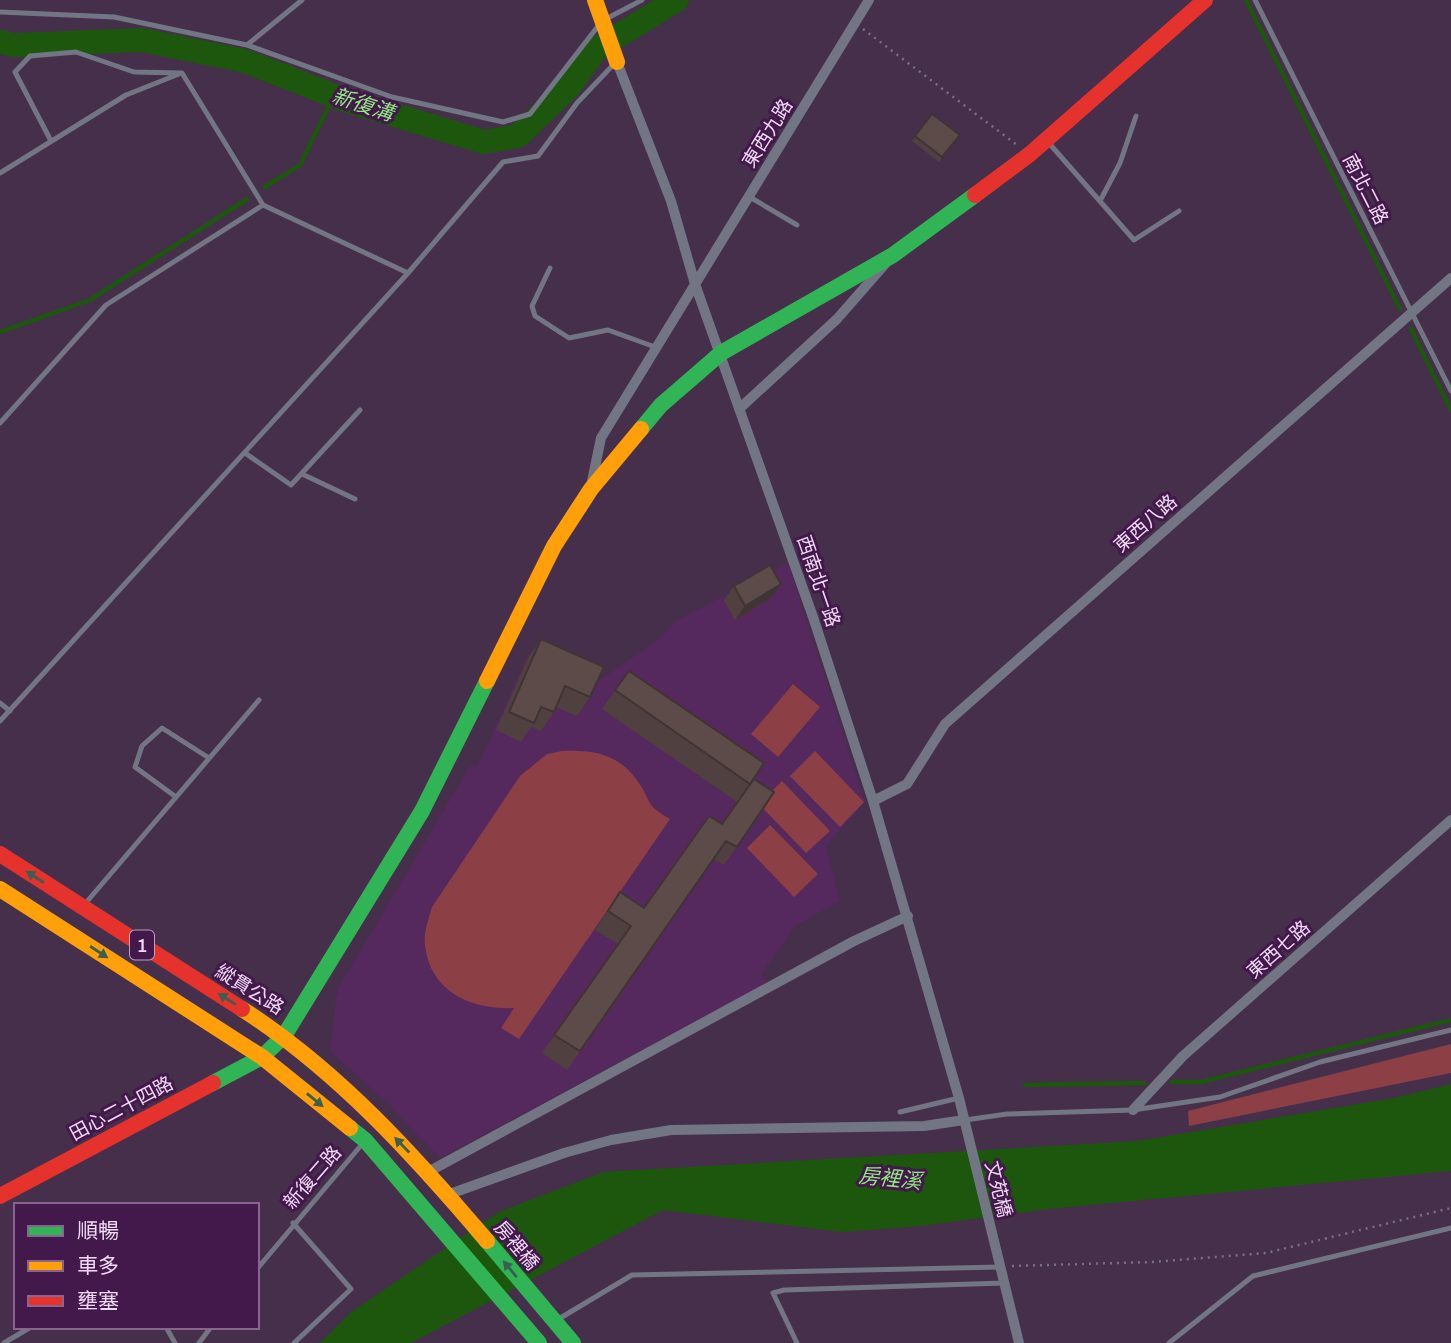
<svg xmlns="http://www.w3.org/2000/svg" width="1451" height="1343" font-family="'Archivo Narrow','Noto Sans TC',sans-serif">
<style>
.built{fill:#55295e}
.green{fill:#8c3f45}
.water{fill:#1c570d}
.lines{fill:none;stroke-linecap:round;stroke-linejoin:round}
.stream{stroke:#1c570d;stroke-width:4.5}
.river{stroke:#1c570d;stroke-width:24}
.path{stroke:#787182;stroke-width:2.5;stroke-dasharray:2 5;stroke-linecap:butt}
.lane{stroke:#727583;stroke-width:5}
.street{stroke:#727583;stroke-width:10}
.fast{stroke:#30b455;stroke-width:16}
.slow{stroke:#ff9f0a;stroke-width:16}
.jam{stroke:#e5322d;stroke-width:16}
.wall{fill:#504040}
.shaded-wall{fill:#413434}
.building{fill:#5d4b4a;stroke:#413434;stroke-width:2}
.oneway{fill:#3a5f4f}
.labels{text-anchor:middle;dominant-baseline:central;stroke-width:6;stroke-linejoin:round;paint-order:stroke}
.shield{fill:#42194a;stroke:#bc9fc2;stroke-width:2}
.shield-label{font-size:18px;font-weight:bold;fill:#f1d8f6}
.street-label{font-size:19px;fill:#f1d8f6;stroke:#42194a}
.water-label{font-size:21px;font-style:italic;fill:#90e680;stroke:#42194a}
</style>
<rect width="100%" height="100%" fill="#462f4b"/>
<path class="built" d="M788,563l77,239 -39,44 14,55 -45,25 -33,47 5,10 -327,175 -54,-57 -56,-50 6,-53 3,-11 131,-221 7,1 52,-114 65,31 67,-46 16,-18z"/>
<path class="green" d="M793,684l27,23 -42,50 -27,-23z
M562,751c29,-1 55,2 74,28 17,22 6,24 34,40l-151,220 -18,-11 13,-20c-41,2 -84,-15 -89,-63 -2,-12 4,-27 7,-38l88,-131 27,-22z
M815,751l49,51 -24,25 -50,-51z
M782,781l48,50 -24,22 -47,-49z
M770,825l48,49 -24,23 -47,-49z
M1451,1044v29l-262,53 -1,-15z"/>
<path class="water" d="M1451,1084v87l-403,38 -127,17 -79,6 -179,-22 -252,133h-91l31,-31 148,-100 104,-40 535,-31 256,-43z"/>
<g class="lines">
<path class="stream" d="M1246,0l154,309
M265,187l35,-22 34,-69
M1411,329l40,81
M0,332l90,-32 157,-101
M1172,1082h29l250,-62
M1025,1085l119,-2"/>
<path class="river" d="M0,42l15,3 127,-5 103,21 100,39 139,42 34,-6 51,-49 27,-38 81,-49"/>
<path class="path" d="M863,29l154,116
M1012,1266l140,-4 114,-9 185,-45"/>
<path class="lane" d="M1255,0l196,391
M0,12l114,5 133,28 145,52 111,25 27,-8 72,-93 40,-21
M247,45l55,-45
M51,141l-36,-69 15,-16 46,-4 58,20 48,1 81,132 145,68
M1048,142l86,98 45,-29
M0,173l126,-78 53,-21
M748,196l49,29
M1100,201l20,-38 16,-47
M550,268l-18,38 3,10 34,22 39,-8 47,17
M0,423l106,-118 157,-100
M245,453l46,32 69,-75
M302,474l53,25
M0,703l10,8
M0,721l408,-448 95,-111 35,-6 39,-53 37,-39
M176,797l-41,-30 7,-21 20,-18 47,30
M84,905l175,-205
M900,1112l59,-14
M965,1120l42,-6 126,-4 87,-13 100,-35 131,-32
M293,1223l58,66 -57,54
M257,1269l106,-126
M557,1320l75,-45 368,-8
M166,1327l9,16
M4,1343l27,-16
M199,1343l12,-16
M797,1343l-24,-50 11,-3 220,-7
M1169,1343l84,-67 198,-48"/>
<path class="street" d="M617,62l54,139 24,83 118,333 60,184 86,297 60,245
M739,409l98,-90 49,-56
M591,486l10,-48 268,-438
M873,801l34,-17 38,-60 506,-446
M1133,1110l50,-54 268,-236
M428,1172l426,-231 54,-25
M447,1195l117,-42 47,-13 60,-10 253,-4 40,-6"/>
<path class="fast" d="M641,429l20,-24 60,-52 172,-98 82,-60
M213,1083l49,-26 22,-21 138,-225 65,-130
M350,1128l15,12 174,203
M487,1241l86,102"/>
<path class="slow" d="M595,0l22,62
M487,681l67,-135 37,-57 50,-60
M0,889l262,168 88,71
M242,1009c95,61 172,146 245,232"/>
<path class="jam" d="M975,195l55,-41 175,-154
M0,854l242,155
M0,1196l213,-113"/>
</g>
<path class="wall" d="M932,114l28,21 -21,27 -27,-21z
M734,586l37,12 -36,22 -11,-20z
M541,639l49,58 -13,19 -21,-9 -2,5 -13,19 -10,-4 -10,15 -25,-12 32,-72z
M629,671l135,92 -27,39 -135,-93z
M774,792l-50,73 -11,-6 -146,211 -25,-17 76,-109 -23,-14 25,-38 24,16 78,-84z"/>
<path class="shaded-wall" d="M781,584l-10,14 -36,22 10,-14z"/>
<path class="building" d="M932,114l28,21 -18,22 -27,-21z
M770,565l11,19 -36,22 -11,-20z
M541,639l63,28 -14,30 -25,-11 -11,26 -13,-5 -7,16 -25,-11z
M629,671l135,92 -14,21 -135,-94z
M754,779l20,13 -37,55 -11,-6 -146,210 -26,-16 77,-109 -23,-15 12,-19 24,16 65,-92 13,8z"/>
<defs><path id="oneway-solid" d="M-6-.8H1V-3.2L6.5 0L1 3.2V.8H-6Z" transform="scale(1.75)"/></defs>
<g class="oneway">
<use href="#oneway-solid" transform="translate(35 877) rotate(-147)"/>
<use href="#oneway-solid" transform="translate(99 952) rotate(33)"/>
<use href="#oneway-solid" transform="translate(227 999) rotate(-148)"/>
<use href="#oneway-solid" transform="translate(315 1100) rotate(39)"/>
<use href="#oneway-solid" transform="translate(402 1145) rotate(-134)"/>
<use href="#oneway-solid" transform="translate(510 1269) rotate(-130)"/>
</g>
<g class="labels">
<rect class="shield" x="130" y="930.5" width="24" height="29" rx="5"/>
<g class="shield-label">
<text x="142" y="945">1</text>
</g>
<g class="street-label">
<text transform="translate(767 133) rotate(-58)">東西九路</text>
<text transform="translate(1366 189) rotate(63)">南北二路</text>
<text transform="translate(1145 523) rotate(-41)">東西八路</text>
<text transform="translate(819 581) rotate(71)">西南北一路</text>
<text transform="translate(1278 949) rotate(-41)">東西七路</text>
<text transform="translate(250 989) rotate(32)">縱貫公路</text>
<text transform="translate(121 1108) rotate(-28)">田心二十四路</text>
<text transform="translate(312 1177) rotate(-49)">新復二路</text>
<text transform="translate(999 1189) rotate(76)">文苑橋</text>
<text transform="translate(517 1245) rotate(50)">房裡橋</text>
</g>
<g class="water-label">
<text transform="translate(363 104) rotate(18)">新復溝</text>
<text transform="translate(890 1178) rotate(6)">房裡溪</text>
</g>
</g>
<rect x="14" y="1203" width="245" height="126" fill="#42194a" stroke="#88658f" stroke-width="2"/>
<rect x="28" y="1226" width="35" height="10" fill="#30b455" stroke="#88658f" stroke-width="2"/>
<text x="77" y="1238" font-size="21" fill="#f1d8f6">順暢</text>
<rect x="28" y="1261" width="35" height="10" fill="#ff9f0a" stroke="#88658f" stroke-width="2"/>
<text x="77" y="1273" font-size="21" fill="#f1d8f6">車多</text>
<rect x="28" y="1296" width="35" height="10" fill="#e5322d" stroke="#88658f" stroke-width="2"/>
<text x="77" y="1308" font-size="21" fill="#f1d8f6">壅塞</text>
</svg>
